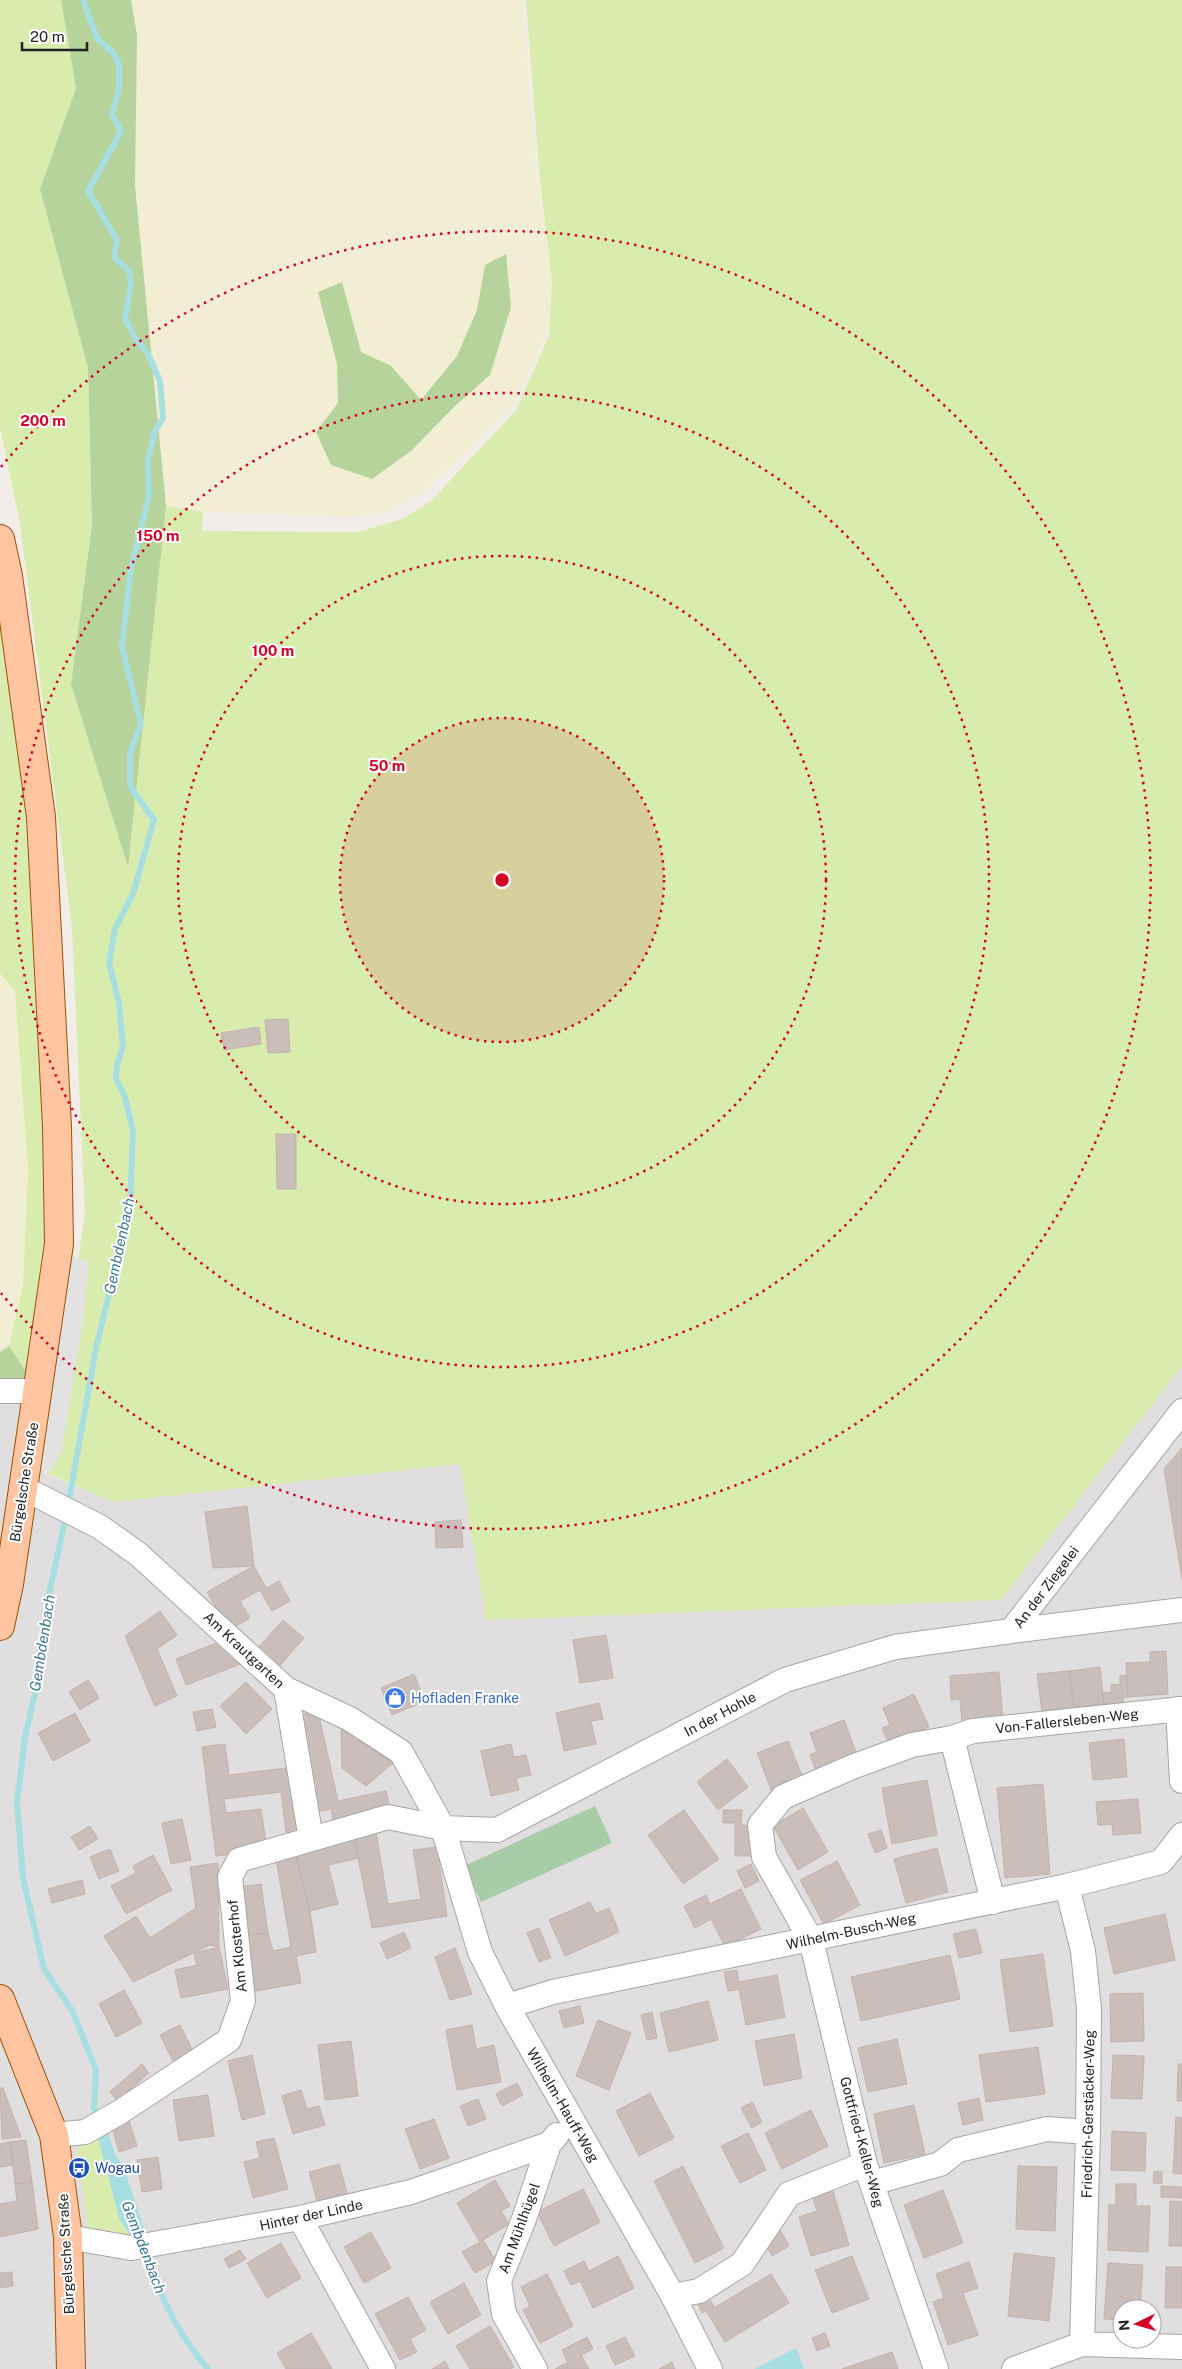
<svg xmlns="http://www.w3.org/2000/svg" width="1182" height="2369" font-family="'Public Sans',sans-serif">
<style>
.residential{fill:#e0dedf;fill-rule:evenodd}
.farmland{fill:#f1eed3}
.grass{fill:#d8edad}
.forest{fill:#b5d39b}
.cemetery{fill:#a9cca8}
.parking{fill:#e2e2e2}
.water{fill:#a7dee1}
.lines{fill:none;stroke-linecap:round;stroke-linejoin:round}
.stream{stroke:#a7dee1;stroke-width:6}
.building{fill:#cabebb;stroke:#c5b1a9}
.minor-casing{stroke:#a6a6a6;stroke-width:26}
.major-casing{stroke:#9f4f00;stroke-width:30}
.minor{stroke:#fff;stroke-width:24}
.major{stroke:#ffc5a0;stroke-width:28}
.ring{fill:none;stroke:#d30025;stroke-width:2.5;stroke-dasharray:2.5 5}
.labels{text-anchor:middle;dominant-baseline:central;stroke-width:4;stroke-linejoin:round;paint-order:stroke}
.street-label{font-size:14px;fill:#222;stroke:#fff}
.shop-label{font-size:14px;fill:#366cbe;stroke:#fff;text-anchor:start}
.transit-label{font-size:14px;fill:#164399;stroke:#fff;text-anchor:start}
.water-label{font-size:15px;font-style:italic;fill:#3d7996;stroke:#fff}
.centre{fill:#d30025;stroke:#fff;stroke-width:2.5}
.ring-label{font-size:15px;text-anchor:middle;font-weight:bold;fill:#d30025;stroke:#fff;stroke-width:4;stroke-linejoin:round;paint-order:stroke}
</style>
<rect width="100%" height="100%" fill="#f2ede8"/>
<path class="residential" d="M1182,1366v1003h-1182v-986l59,3 -14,87 68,29 347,-38 27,156 514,-20zM1122,2309h30v30h-30z"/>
<path class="farmland" d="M131,0h391l15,175 15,98 -4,57 -33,74 -87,85 -37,21 -34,7 -154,-5 -37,-6 -31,-320 2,-151z
M0,973l15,19 13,177 -5,116 -14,61 -9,6z"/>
<path class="grass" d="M0,0h61l15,88 -36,101 48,179 4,157 -21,159 57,182 38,-360 37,6 -1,19 157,1 43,-13 29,-18 85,-91 33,-74 3,-56 -12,-99 -14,-181h656v1366l-181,234 -515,20 -26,-156 -347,38 -66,-29 38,-259 -13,-286 -52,-404 -20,-97z
M0,595l31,263 17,360 -17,161 -22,-33 14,-61 5,-116 -13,-177 -15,-19z
M98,2137l5,21 31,84 -46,-13 -11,-80 4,-5z"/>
<path class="forest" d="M61,0h70l6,35 -2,151 31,320 -38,361 -57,-183 21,-159 -4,-157 -48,-179 36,-101z
M506,254l5,53 -21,68 -34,30 -45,46 -39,28 -41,-14 -15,-33 22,-29 -1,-39 -19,-72 24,-10 19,70 30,14 30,34 36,-44 20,-46 8,-45z
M9,1346l22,33 -31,4v-31z"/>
<path class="cemetery" d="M595,1806l17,37 -131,59 -17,-36z"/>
<path class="parking" d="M66,1255l23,6 -6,58 -21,133 -12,19 -11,-3z"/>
<path class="water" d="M108,2133l8,23 6,7 26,76 -14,3 -15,-24 -21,-81z
M796,2348l8,21h-50z"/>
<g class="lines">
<path class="stream" d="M68,1506l28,-158 34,-141 3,-76 -8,-34 -9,-18 1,-14 6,-19 -4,-43 -10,-40 6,-34 18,-35 21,-74 -24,-34v-33l11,-29 -19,-77 9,-80 18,-70 -1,-37 7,-29 8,-13 -3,-37 -12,-27 -15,-19 -8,-17 6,-34 -2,-13 -15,-14 3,-17 -29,-49 33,-60 -9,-17 7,-24v-26l-6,-11 -16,-15 -14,-38
M66,1516l-17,78 -12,91 -12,52 -8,65 6,76 21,91 29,43 23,58 -2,39 4,11
M143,2250c15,42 35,85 65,119"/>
</g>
<path class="building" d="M288,1019l2,33 -22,1 -3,-33z
M259,1027l2,17 -37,6 -3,-17z
M276,1134h20v55h-19z
M1182,1448v131l-18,-110z
M247,1506l7,60 -41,2 -8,-56z
M461,1520l2,27 -27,1 -1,-26z
M254,1566l12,22 13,-7 11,20 -18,10 -12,-21 -20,11 10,17 -21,12 -22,-38z
M160,1611l17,24 -20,14 20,47 -22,10 -30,-70z
M283,1620l21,18 -27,31 -21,-19z
M606,1635l7,43 -33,5 -7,-43z
M219,1642l24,21 -57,22 -10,-26z
M1166,1651l2,43 -40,3 -2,-34 24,-1v-10z
M1100,1667l4,37 -30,3 -5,-36z
M1069,1671l5,36 -32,5 -5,-38z
M999,1672l4,49 -41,3 -2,-25 -9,1 -1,-24z
M414,1674l11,27 -33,14 -11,-27z
M1126,1675l2,22h-5l1,11 -19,2 -2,-17 9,-1 -1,-7 9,-1v-8z
M88,1680l11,18 -19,12 -11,-18z
M246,1682l26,27 -26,25 -26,-28z
M914,1694l15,33 -40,17 -7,-16 8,-3 -7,-17z
M599,1703l4,16 -12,2 5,23 -32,7 -8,-38z
M212,1709l4,18 -19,4 -4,-19z
M318,1711l20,90 48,-10 5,22 -57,12 -3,-16 -15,3 -21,-96z
M75,1713l15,28 -37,20 -15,-28z
M844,1720l13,35 -39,22 -8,-22 7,-3 -7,-19z
M341,1728l52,35 -27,23 -24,-18z
M1124,1739l3,38 -34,3 -4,-37z
M788,1741l16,39 -32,12 -15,-39z
M225,1744l4,31 65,-8 10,70 -17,3 -6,-48 -57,7 2,14 35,-4 6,41 -51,6 -14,-109z
M511,1744l3,13 12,-2 5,20 -15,3 3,12 -28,6 -10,-45z
M727,1759l21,28 -30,23 -21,-28z
M927,1780l10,55 -45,9 -10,-56z
M1043,1784l7,90 -45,4 -8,-90z
M1138,1799l3,34 -28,2 -1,-11 -14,1 -2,-23z
M803,1808l25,44 -30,18 -25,-44z
M684,1810l35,49 -36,25 -35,-49z
M723,1810h19l-1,15 11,1 -1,30h-16v-33h-12z
M182,1819l9,41 -20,4 -9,-41z
M90,1826l8,13 -19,11 -8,-13z
M881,1830l6,18 -12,5 -7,-19z
M376,1832l12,72 33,-5 -8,-49 24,-3 10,69 -75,12 -18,-91z
M354,1837l5,21 -31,7 10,39 -28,7 -15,-59z
M937,1848l11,44 -42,11 -12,-44z
M110,1849l9,22 -20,8 -9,-22z
M295,1852l15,59 6,41 -20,4 5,27 -51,9 -7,-56 25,-3 5,18 18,-4 -15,-89z
M153,1855l19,35 -46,24 -15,-28 25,-13 -3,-7z
M837,1861l23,44 -36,19 -24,-44z
M218,1863l1,84 -9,-2 -77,37 -29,-46 32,-20 14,22 46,-30 -6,-41z
M751,1864l8,17 -14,7 -8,-17z
M82,1880l3,14 -33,9 -4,-14z
M261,1884l7,49 -25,3 -6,-49z
M741,1889l20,40 -36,18 -14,-28 -16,9 -11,-22 22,-11 4,9z
M590,1902l6,11 13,-5 10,24 -54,24 -16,-36z
M1165,1914l10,46 -61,14 -10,-46z
M539,1928l12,30 -12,4 -12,-29z
M976,1929l6,24 -23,5 -6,-24z
M404,1932l7,16 -24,11 -7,-16z
M219,1947l9,42 -47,9 -6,-28 22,-5 -3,-12z
M455,1948l17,46 -22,6 -15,-43z
M1043,1954l10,72 -43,6 -10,-72z
M950,1955l10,44 -99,22 -10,-44z
M737,1970l2,12 38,-7 8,42 -39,8 -7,-36 -11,2 -4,-19z
M124,1990l18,33 -26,14 -17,-33z
M1143,1993l1,48 -33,1 -1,-48z
M708,2001l10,39 -49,12 -9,-39z
M580,2006l4,17 -20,5 -5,-17z
M652,2012l5,26 -10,2 -6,-25z
M598,2020l33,13 -22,57 -33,-14z
M180,2025l14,28 -20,10 -14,-28z
M472,2025l4,24 18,-4 7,37 -44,8 -11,-60z
M794,2034l8,44 -38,8 -9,-45z
M897,2039l10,45 -39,8 -10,-44z
M351,2041l7,55 -33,4 -7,-55z
M1038,2047l7,47 -59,8 -7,-47z
M252,2055l13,59 -23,6 -14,-59z
M1113,2055l31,1 -2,43 -31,-1z
M142,2064l7,9 -32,28 -7,-9z
M1178,2064h4v37h-5z
M517,2083l6,12 -21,11 -6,-12z
M0,2088h3l18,49 -19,2z
M301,2090l6,19 12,-3 6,19 -32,9 -11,-38z
M650,2093l24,45 -35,18 -23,-45z
M208,2095l6,41 -35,5 -6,-41z
M979,2098l4,22 -20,5 -5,-22z
M478,2099l8,20 -18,7 -8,-20z
M752,2102l10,20 -10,6 -11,-20z
M914,2105l11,49 -41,9 -10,-49z
M811,2110l17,36 -46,23 -17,-36z
M1176,2117l6,1v56l-9,-1z
M434,2119l15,39 -29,11 -15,-40z
M129,2121l8,25 -18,6 -7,-25z
M1112,2131l34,2 -1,38 -34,-1z
M748,2133l18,37 -26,13 -19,-37z
M274,2138l14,51 -35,9 -9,-36 16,-4 -4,-16z
M26,2140l6,42 -17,2 -5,-42z
M10,2142l3,23 -13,2v-23z
M158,2157l4,32 -20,3 -5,-32z
M339,2164l10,36 -30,8 -10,-36z
M683,2166l41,82 -29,15 -41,-82z
M1018,2166l39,1 -2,64 -39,-2z
M1154,2171l8,1v12l-9,-1z
M495,2180l15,26 -9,5 8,13 -26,16 13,21 -21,12 -13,-21 18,-10 -23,-39z
M32,2182l6,47 -38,8v-33l17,-3 -2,-17z
M1116,2184h20v22h14l-2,46 -40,-2 1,-45h7z
M1161,2186l21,1v11l-21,-1z
M832,2188l17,57 -38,11 -12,-39 18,-6 -5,-17z
M583,2189l17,33 -46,24 -17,-34z
M943,2190l20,53 -39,15 -20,-53z
M1170,2201l12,1v44h-13z
M780,2230l9,16 -17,10 -9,-16z
M371,2232l20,36 -27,15 -20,-36z
M281,2243l20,35 -34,20 -20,-35z
M240,2250l6,9 -17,9 -5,-9z
M1014,2253l41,5 -6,63 -41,-5z
M618,2256l16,32 -41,20 -13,-27 -9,4 -7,-14 20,-10 5,10z
M852,2256l17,43 -37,14 -17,-43z
M969,2262l9,26 -15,5 15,42 -30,10 -15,-43 11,-4 -8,-24z
M1108,2263l35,2 -3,44h-18v11l-18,-1z
M1166,2267h16v41h-17z
M12,2272l1,14 -13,2v-15z
M547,2274l26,52 -33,17 -17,-33 7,-4 -9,-19z
M771,2274l18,29 -64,39 -18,-30z
M464,2283l17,32 -33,19 -18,-32z
M708,2296l6,11 -12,6 -5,-11z
M408,2297l18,33 -16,9 7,13 -17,8 -25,-46z
M490,2326l24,41 -4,2h-40l-14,-23z
M311,2333l21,36h-46l-9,-16z
M825,2333l5,13 -13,5 -5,-13z
M587,2337l6,12 -12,6 8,14h-34l13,-7 -6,-12z
M625,2337l10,19 -20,9 -9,-19z
M892,2352l6,17h-56l35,-12z
M445,2361l4,8h-17z
M672,2362l3,7h-16z"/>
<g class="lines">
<g class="minor-casing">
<path id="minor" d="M0,1391h24l13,6
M1182,1411l-171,220 171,-21
M23,1488l77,39 38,27 148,135 64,30 51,33 42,76 37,124 27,54 166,290 37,73
M286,1689l25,150
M1178,1709l4,72
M952,1738l41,164
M1067,1886l16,65 6,58 -1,123 -6,212
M507,2006l46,-14 514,-106 94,-24 21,-27
M54,2135l31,-3 35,-20 109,-72 14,-39 -13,-124 9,-17 149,-43 55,11 54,2 288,-150 110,-33 116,-16
M872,2183l68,-19 18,-14 89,-21 41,3
M300,2218l83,151
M68,2237l63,11 169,-30 111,-26 138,-48
M673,2296l26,-5 43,-27 47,-70 76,-30
M535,2369l-31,-55 -5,-33 25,-62 25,-75 8,-9
M936,2369l-71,-205 -54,-224 -47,-83 -4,-32 23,-28 69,-30 60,-22 40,-7 21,-7 209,-22
M1014,2369l68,-25 100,3"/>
</g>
<g class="major-casing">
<path id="major" d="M0,539l8,37 33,241 16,310 2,117 -50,340 -9,42
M0,1999l54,136 14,102 3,132"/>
</g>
<use href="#minor" class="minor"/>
<use href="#major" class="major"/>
</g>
<circle cx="502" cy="880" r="162" fill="#d30025" fill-opacity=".12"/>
<g class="ring">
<circle cx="502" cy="880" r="162"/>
<circle cx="502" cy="880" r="324"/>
<circle cx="502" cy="880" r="487"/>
<path d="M1 467A649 649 0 1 1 1 1293"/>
</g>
<defs>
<g id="shop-disc" transform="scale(1.125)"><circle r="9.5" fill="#3f7fe0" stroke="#fff"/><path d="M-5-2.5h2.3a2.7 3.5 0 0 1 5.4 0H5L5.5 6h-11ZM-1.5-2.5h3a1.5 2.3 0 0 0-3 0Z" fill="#fff"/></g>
<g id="bus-disc" transform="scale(1.125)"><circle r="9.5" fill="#1a4fb4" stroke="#fff"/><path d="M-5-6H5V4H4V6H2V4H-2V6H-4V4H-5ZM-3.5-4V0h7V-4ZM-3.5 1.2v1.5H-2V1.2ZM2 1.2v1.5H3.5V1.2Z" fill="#fff"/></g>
</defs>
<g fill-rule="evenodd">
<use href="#shop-disc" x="395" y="1698"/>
<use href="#bus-disc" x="79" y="2168"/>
</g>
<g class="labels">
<g class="street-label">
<text transform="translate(24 1482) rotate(-81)">Bürgelsche Straße</text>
<text transform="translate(1046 1587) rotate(-53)">An der Ziegelei</text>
<text transform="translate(244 1650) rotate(43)">Am Krautgarten</text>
<text transform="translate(720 1714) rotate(-28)">In der Hohle</text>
<text transform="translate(1067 1721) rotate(-6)">Von-Fallersleben-Weg</text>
<text transform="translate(851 1931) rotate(-12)">Wilhelm-Busch-Weg</text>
<text transform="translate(237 1946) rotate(-96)">Am Klosterhof</text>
<text transform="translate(563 2105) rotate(60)">Wilhelm-Hauff-Weg</text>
<text transform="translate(1088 2114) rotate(-89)">Friedrich-Gerstäcker-Weg</text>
<text transform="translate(862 2142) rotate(75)">Gottfried-Keller-Weg</text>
<text transform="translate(311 2215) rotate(-12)">Hinter der Linde</text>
<text transform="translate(519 2228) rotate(-70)">Am Mühlhügel</text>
<text transform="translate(66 2254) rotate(-93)">Bürgelsche Straße</text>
</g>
<g class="shop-label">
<text x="411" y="1698">Hofladen Franke</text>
</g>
<g class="transit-label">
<text x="95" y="2168">Wogau</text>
</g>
<g class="water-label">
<text transform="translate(119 1246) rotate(-78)">Gembdenbach</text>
<text transform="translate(42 1643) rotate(-81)">Gembdenbach</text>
<text transform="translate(144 2247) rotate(69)">Gembdenbach</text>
</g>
</g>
<circle cx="502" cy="880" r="8" class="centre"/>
<g class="ring-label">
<text x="43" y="426">200 m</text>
<text x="158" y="541">150 m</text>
<text x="273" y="656">100 m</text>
<text x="387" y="771">50 m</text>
</g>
<g transform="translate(1137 2324) rotate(265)"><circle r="24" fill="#ffffff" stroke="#a7a7a7"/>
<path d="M0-4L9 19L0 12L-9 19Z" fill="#d30025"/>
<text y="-8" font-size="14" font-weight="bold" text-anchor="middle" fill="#222222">N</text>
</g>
<path d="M22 42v8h65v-8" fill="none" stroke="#222222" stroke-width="2.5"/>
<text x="30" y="42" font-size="15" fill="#222222" stroke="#ffffff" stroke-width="4" paint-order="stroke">20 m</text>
</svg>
